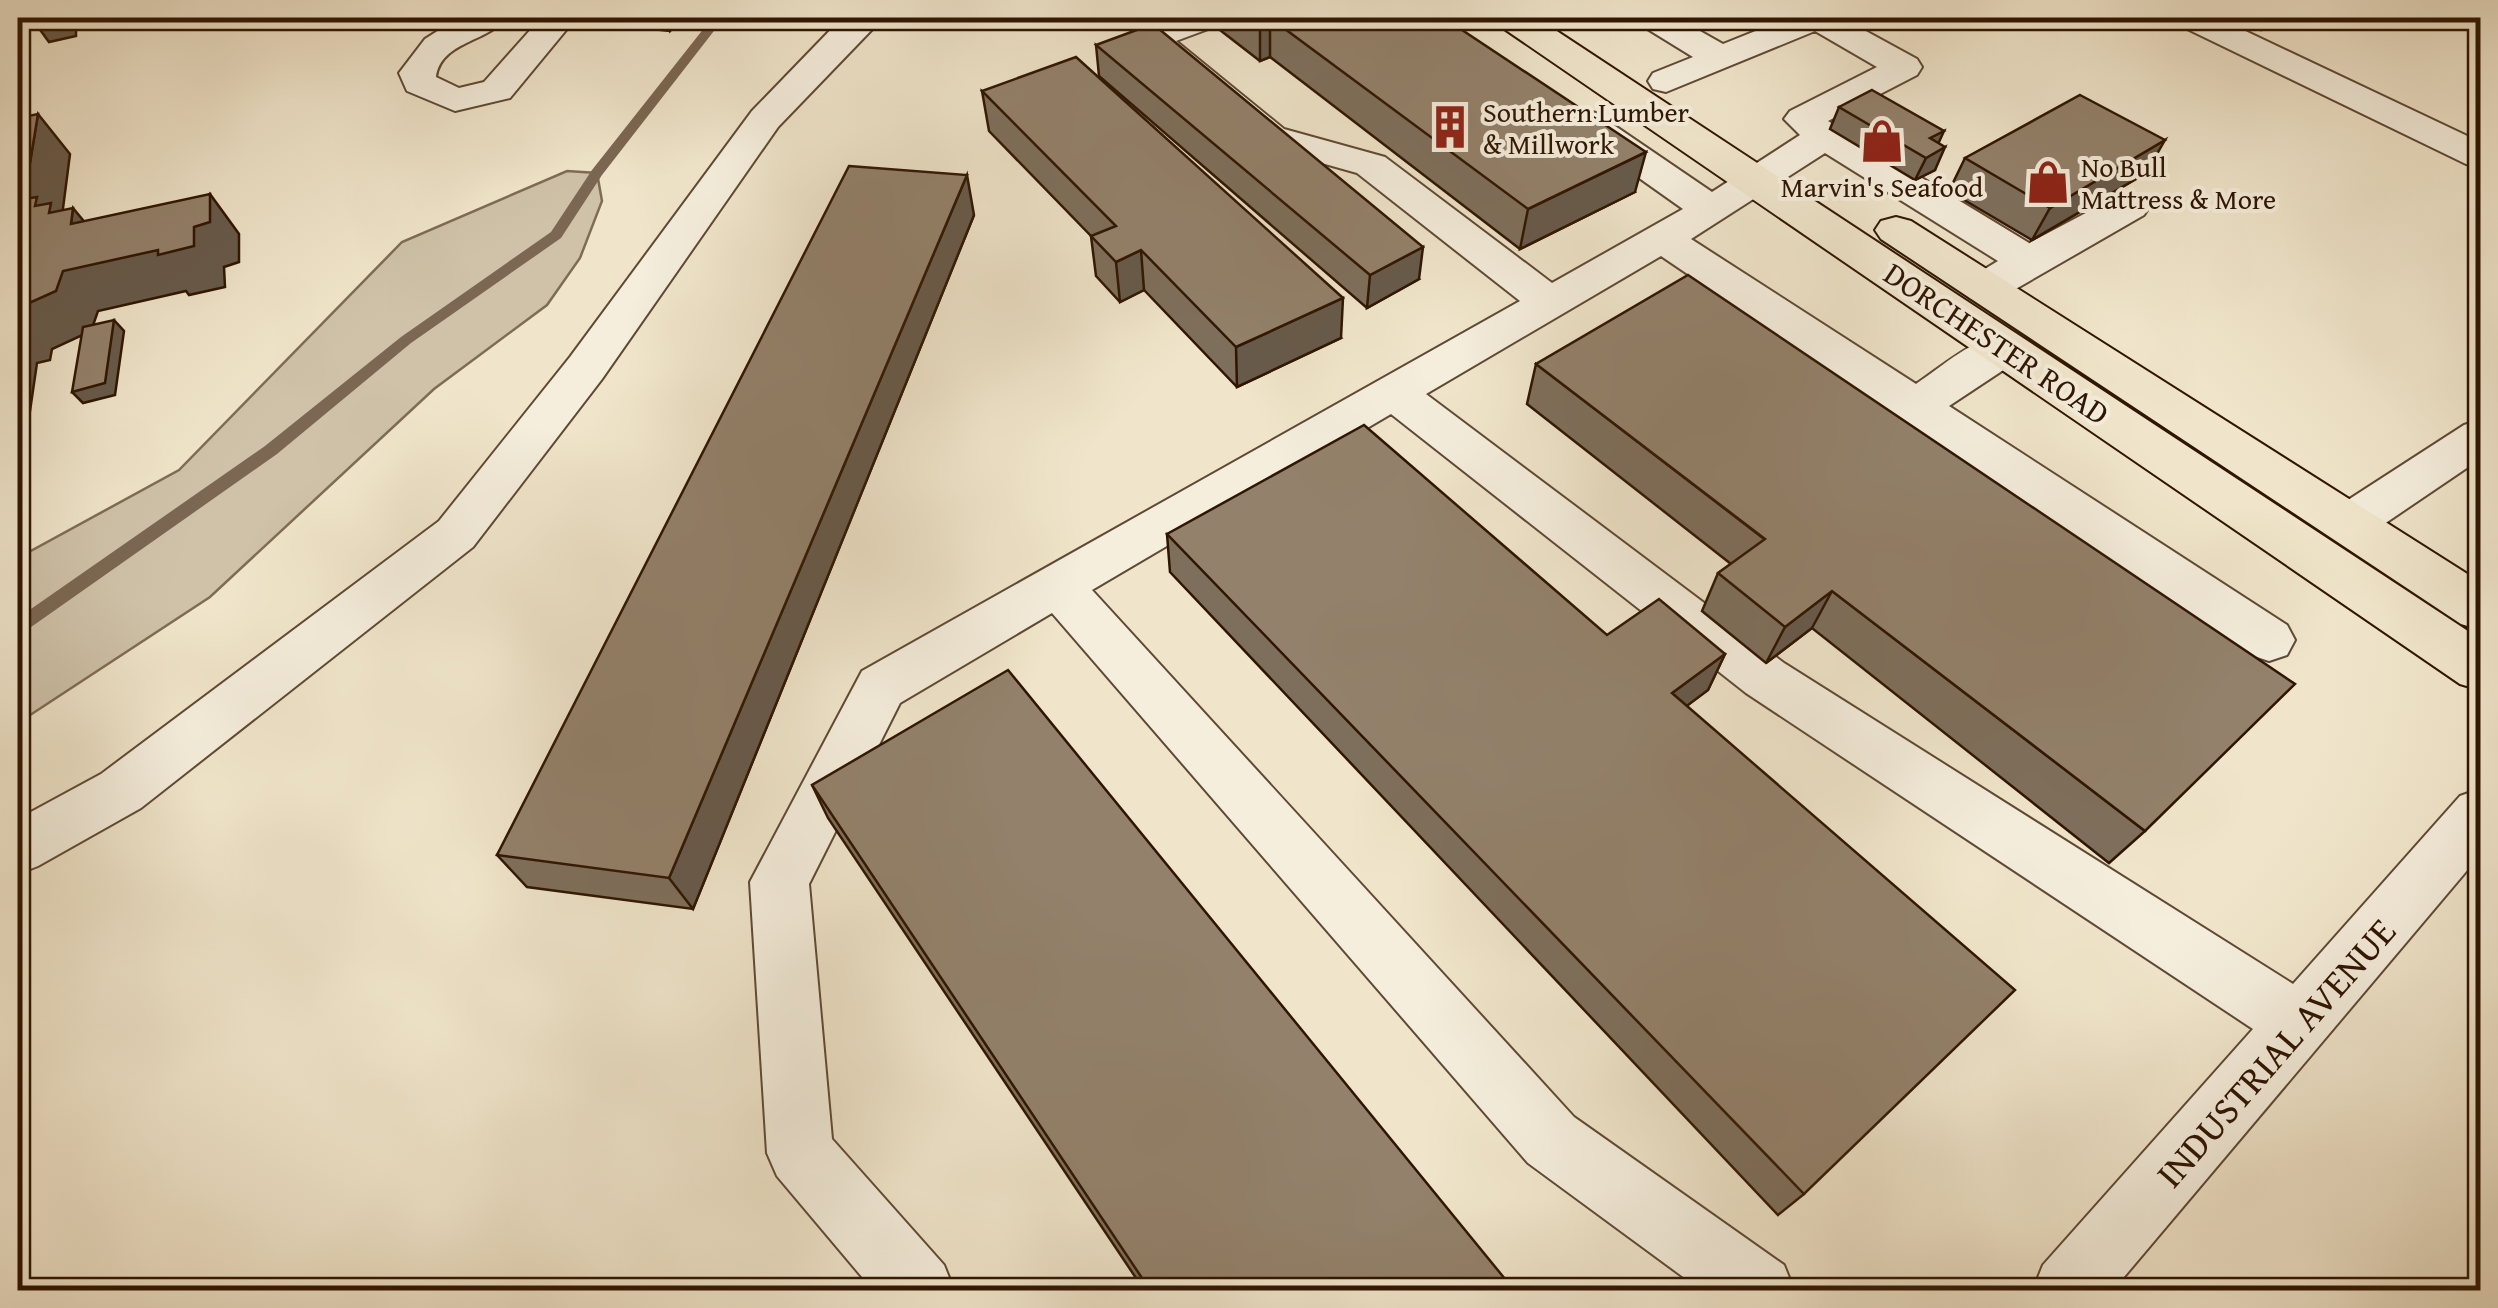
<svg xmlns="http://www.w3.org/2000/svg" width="2498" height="1308" font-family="'Gentium Book Plus',serif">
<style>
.green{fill:#cfc2a9;stroke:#7f6c56;stroke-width:2.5}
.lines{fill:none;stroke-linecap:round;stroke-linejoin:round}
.stream{fill:#7b6752;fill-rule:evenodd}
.minor-casing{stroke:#5f4934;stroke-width:4}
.major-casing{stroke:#2f1502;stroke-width:4}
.minor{fill:#f5eedd;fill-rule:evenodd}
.major{fill:#f0e5cb;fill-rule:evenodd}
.wall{fill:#7e6f5c;stroke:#2f1502;stroke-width:2.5}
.shaded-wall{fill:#675a4b;stroke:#2f1502;stroke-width:2.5}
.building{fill:#93816b;stroke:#2f1502;stroke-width:2.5}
.labels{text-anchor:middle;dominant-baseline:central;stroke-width:8;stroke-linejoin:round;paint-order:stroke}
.far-poi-label{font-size:28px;fill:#2f1502;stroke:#f5eedd;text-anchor:start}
.street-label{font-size:32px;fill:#2f1502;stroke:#f5eedd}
.near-street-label{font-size:38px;fill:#2f1502;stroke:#f5eedd}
</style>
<rect width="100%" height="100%" fill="#f0e5cb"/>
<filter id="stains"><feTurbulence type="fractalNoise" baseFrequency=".002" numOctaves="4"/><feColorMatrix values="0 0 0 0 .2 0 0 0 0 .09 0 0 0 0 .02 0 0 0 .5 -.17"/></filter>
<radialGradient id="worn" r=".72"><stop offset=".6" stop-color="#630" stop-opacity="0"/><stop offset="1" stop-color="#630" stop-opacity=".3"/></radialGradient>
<path class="green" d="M567,171l30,2 5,28 -22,57 -33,47 -113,84 -224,208 -192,126v-165l161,-88 223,-228z"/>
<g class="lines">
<path class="stream" d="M712,18h12l-122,157 -41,63 -150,105 -134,111 -253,178 -6,2v-16l247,-172 136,-109 150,-105 41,-62z"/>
<g class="minor-casing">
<path id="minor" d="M458,18h47c-16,24 -64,23 -69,59l23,11 25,-6 57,-64h35l-66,80 -55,13 -48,-20 -8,-18 26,-34z
M842,18h41l-105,109 -176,252 -129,168 -332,261 -103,58 -20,8v-55l83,-45 338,-253 131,-164 182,-246z
M1175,18h49l-5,7 -43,16 108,88 101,28 167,126 131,-74 -113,-80 -6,-8 6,-8 13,-3 13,3 116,79 88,-57 -16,-16 6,-8 87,-44 -62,-36 -149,61 -13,-3 -5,-8 5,-8 40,-16 -52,-32 -5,-7h41l46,26 65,-26h54l75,41 5,8 -5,8 -89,46 201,122 87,-46 14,-3 14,3 6,9 -6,9 -144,83 -15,4 -15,-4 -6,-10 6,-10 28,-17 -173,-108 -134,86 225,145c29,-19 68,-57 104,-47l6,11 -6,11 -71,47 338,219 8,15 -8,15 -18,6 -18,-6 -590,-399 -235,138 358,269 509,321 167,-188 20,-7v66l-367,435h-80l10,-25 210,-236 -507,-336 -355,-279 -299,176 482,527 210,148 10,25h-93l-173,-127 -476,-550 -152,90 -91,181 23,255 112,126 10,25h-81l-96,-114 -10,-23 -17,-271 112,-211 658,-370 -163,-128 -99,-28 -125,-107 6,-7z
M2174,18h44l262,124v25l-14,-3 -287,-139z
M2480,420v39l-115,78 -17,5 -17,-5 -7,-13 7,-13 133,-86z"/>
</g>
<g class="major-casing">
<path id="major" d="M1495,18h42l943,621v51l-20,-6 -960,-658z
M1896,217l15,4 569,361v48l-19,-6 -580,-385 -6,-9 6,-9z"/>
</g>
<use href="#minor" class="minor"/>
<use href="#major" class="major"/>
</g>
<path class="wall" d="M601,18h80l-11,13 -66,-7z
M1219,18h225l191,174 -115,57 -250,-192 -10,4 -40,-31z
M2236,18h47l-22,12z
M1096,45l323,234 -52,29 -268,-232z
M982,91l359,247 -104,49 -93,-97 -24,12 -24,-26 -5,-40 -102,-105z
M1839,107l99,36 -3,27 -20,10 -85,-51z
M1965,158l181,15 -114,67 -83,-49z
M974,215l-281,694 -166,-22 -30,-32z
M1536,364l609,467 -36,32 -297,-235 -46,35 -64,-52 16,-38 13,-9 -204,-160z
M1167,534l440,101 118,19 -17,36 -22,16 118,488 -26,21 -608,-643z
M812,785l702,505h-370l-316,-472z"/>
<path class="shaded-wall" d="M42,18h34v18l-27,6 -16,-22z
M666,18h15l-11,13z
M1270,18v39l-10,4v-40z
M2269,18h14l-22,12z
M38,114l32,40 -8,62 8,22 -46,-39z
M1944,131l-10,22 11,-6 -10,23 -20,10 11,-22 4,-20z
M2165,140l-19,33 -114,67 18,-32z
M1646,152l-11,40 -115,57 8,-40z
M967,175l7,40 -281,694 -24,-31z
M210,194l29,40v28l-15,5 1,20 -36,8 -3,-4 -88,20 -7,20 -39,18 -2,11 -13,3 -7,48 -12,3v-106l53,-84 2,-16 33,40 88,-21z
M1423,247l-4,32 -52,29 3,-33z
M1141,250l3,40 -24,12 -4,-40z
M1343,298l-2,40 -104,49 -1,-40z
M114,320l10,11 -9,64 -32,8 -11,-11z
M1832,591l-20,37 -46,35 19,-36z
M1725,654l-17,36 -52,39 16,-36z"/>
<path class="building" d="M1254,18h190l202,134 -118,57 -258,-191 -10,3z
M1153,24l270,223 -53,28 -274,-230z
M1076,57l267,241 -107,49 -95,-97 -25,12 -25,-26 25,-10 -134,-135z
M1872,90l72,41 -14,7 15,9 -19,11 -87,-51z
M2080,95l85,45 -115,68 -85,-50z
M38,114l-14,85 13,-2 -2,9 16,-3 -2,10 24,-5 -2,16 139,-30v28l-16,5v19l-36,9v-5l-95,21 -7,20 -38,17v-190z
M849,166l118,9 -298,703 -172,-23z
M1688,275l607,409 -150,147 -313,-240 -47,36 -67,-54 47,-34 -229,-175z
M114,320l-9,63 -33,9 11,-65z
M1364,425l243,210 52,-36 66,55 -53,39 343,297 -211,204 -637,-660z
M1008,670l506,620h-364l-338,-505z"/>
<defs>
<g id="building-bare" transform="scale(3.45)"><path d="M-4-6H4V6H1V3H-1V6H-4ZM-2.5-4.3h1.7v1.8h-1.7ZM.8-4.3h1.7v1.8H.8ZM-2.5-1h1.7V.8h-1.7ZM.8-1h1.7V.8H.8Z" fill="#8f2418" stroke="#f5eedd" stroke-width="2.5" paint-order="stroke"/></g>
<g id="shop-bare" transform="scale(3.45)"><path d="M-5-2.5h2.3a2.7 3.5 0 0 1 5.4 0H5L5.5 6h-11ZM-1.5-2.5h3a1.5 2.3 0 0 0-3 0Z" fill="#8f2418" stroke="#f5eedd" stroke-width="2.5" paint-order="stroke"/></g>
</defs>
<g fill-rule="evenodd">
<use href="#building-bare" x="1450" y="127"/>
<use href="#shop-bare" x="1882" y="141"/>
<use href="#shop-bare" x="2048" y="182"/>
</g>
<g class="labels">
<g class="far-poi-label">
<text x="1483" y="111">Southern Lumber<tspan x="1483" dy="32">&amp; Millwork</tspan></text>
<text x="2081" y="166">No Bull<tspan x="2081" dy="32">Mattress &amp; More</tspan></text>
<text x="1882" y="186" text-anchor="middle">Marvin's Seafood</text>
</g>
<g class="street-label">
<text transform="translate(1997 343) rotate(34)">DORCHESTER ROAD</text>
</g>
<g class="near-street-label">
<text transform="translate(2275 1052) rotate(-49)">INDUSTRIAL AVENUE</text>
</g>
</g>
<rect width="2498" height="1308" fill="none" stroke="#f0e5cb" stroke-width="60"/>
<rect x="20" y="20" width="2458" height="1268" fill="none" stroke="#2f1502" stroke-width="5"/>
<rect x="30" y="30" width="2438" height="1248" fill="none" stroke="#2f1502" stroke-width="2.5"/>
<rect width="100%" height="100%" filter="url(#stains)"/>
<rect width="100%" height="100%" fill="url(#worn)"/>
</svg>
